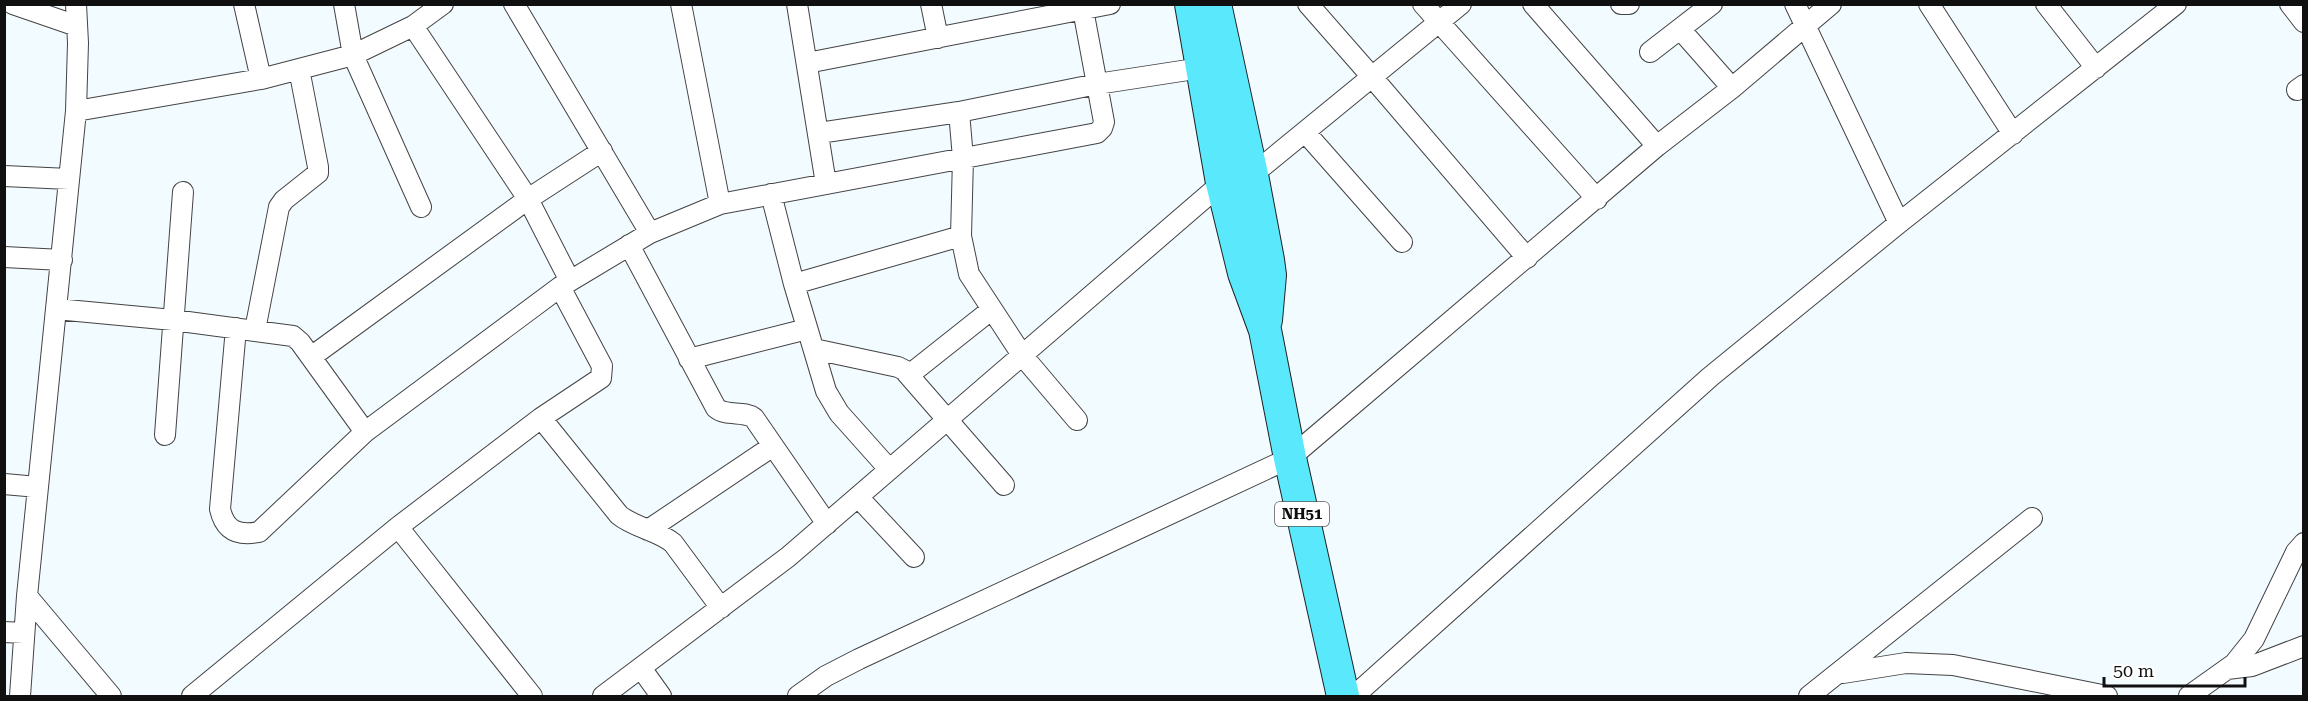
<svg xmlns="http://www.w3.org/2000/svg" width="2308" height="701" font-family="'Roboto Serif',serif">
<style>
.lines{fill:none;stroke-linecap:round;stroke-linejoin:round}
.minor-casing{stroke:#434343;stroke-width:22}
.trunk-casing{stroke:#212121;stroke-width:34}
.minor{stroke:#fff;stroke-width:20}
.trunk{stroke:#5ae9fc;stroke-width:32}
.labels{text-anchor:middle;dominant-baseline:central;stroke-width:6;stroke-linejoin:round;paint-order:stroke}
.shield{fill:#fff;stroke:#585858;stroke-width:1.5}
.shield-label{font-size:15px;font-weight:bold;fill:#101010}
</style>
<rect width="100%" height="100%" fill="#f2fbff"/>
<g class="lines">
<g class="minor-casing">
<path id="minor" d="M13,4l64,22
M244,4l17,75
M344,4l9,51 68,152
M514,4l136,229
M681,4l39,200
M797,4l29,180
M931,4l7,34
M1308,4l64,73 155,181
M1423,4l174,195
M1533,4l124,142
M1621,4h8
M1795,4l104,219
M1929,4l84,130
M2046,4l50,64
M2290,4l14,18
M413,26l115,173 42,82
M1680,29l52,59
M1650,52l62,-48
M807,63l303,-59
M2297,90l7,-5
M76,111l185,-32 92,-24 60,-29 30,-22
M959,112l4,46 -2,78 8,38 53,81 55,65
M1305,132l97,110
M819,133l140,-21 138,-28 104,-16
M1252,175l209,-171
M4,176l65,3
M771,194l23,90 32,107 13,22 50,56
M629,245l87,163c11,9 27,2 38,10l73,106
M4,257l58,3
M794,284l167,-48
M56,309l117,11 120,16 7,6 65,90
M236,328l-16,181c5,22 18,27 39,23l106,-100 195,-145 90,-54 70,-29 377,-71 5,-5 2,-6 -22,-118
M255,330l24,-123 5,-7 34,-27v-6l-19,-98
M814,349l84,18 6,3 100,115
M311,357l217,-158 74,-48
M689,359l118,-30
M909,375l82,-65
M541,418l78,97c16,13 38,15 54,28l48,65
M165,435l18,-243
M4,484l34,3
M858,497l56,60
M398,527l134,169
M648,530l125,-84
M27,596l84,100
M4,632l20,1
M641,668l20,28
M2227,669l25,-3 52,-20
M1843,673l63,-10 47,2 154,31
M20,696l7,-100 49,-485 2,-68 -2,-39
M192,696l206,-169 143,-109 60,-40 1,-12 -42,-79
M603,696l185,-139 434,-374
M798,696l28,-20 33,-17 431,-201 367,-312 75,-58 99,-84
M1354,696l356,-319 189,-154 277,-219
M1809,696l223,-178
M2189,696l45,-32 20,-25 42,-87 8,-9"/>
</g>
<g class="trunk-casing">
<path id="trunk" d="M1191,4l31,179 22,90 21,57 25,128 53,238
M1215,4l37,171 16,85 2,15 -4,45"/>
</g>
<use href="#minor" class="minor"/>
<use href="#trunk" class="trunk"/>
</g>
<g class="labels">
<rect class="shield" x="1275" y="502" width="54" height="24" rx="4.5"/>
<g class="shield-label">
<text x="1302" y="514">NH51</text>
</g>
</g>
<rect width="2308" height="701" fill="none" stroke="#101010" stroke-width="12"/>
<path d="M2104 677v9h141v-9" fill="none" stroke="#101010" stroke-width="3"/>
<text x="2113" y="677" font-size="18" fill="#101010" stroke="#ffffff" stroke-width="4.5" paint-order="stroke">50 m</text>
</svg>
